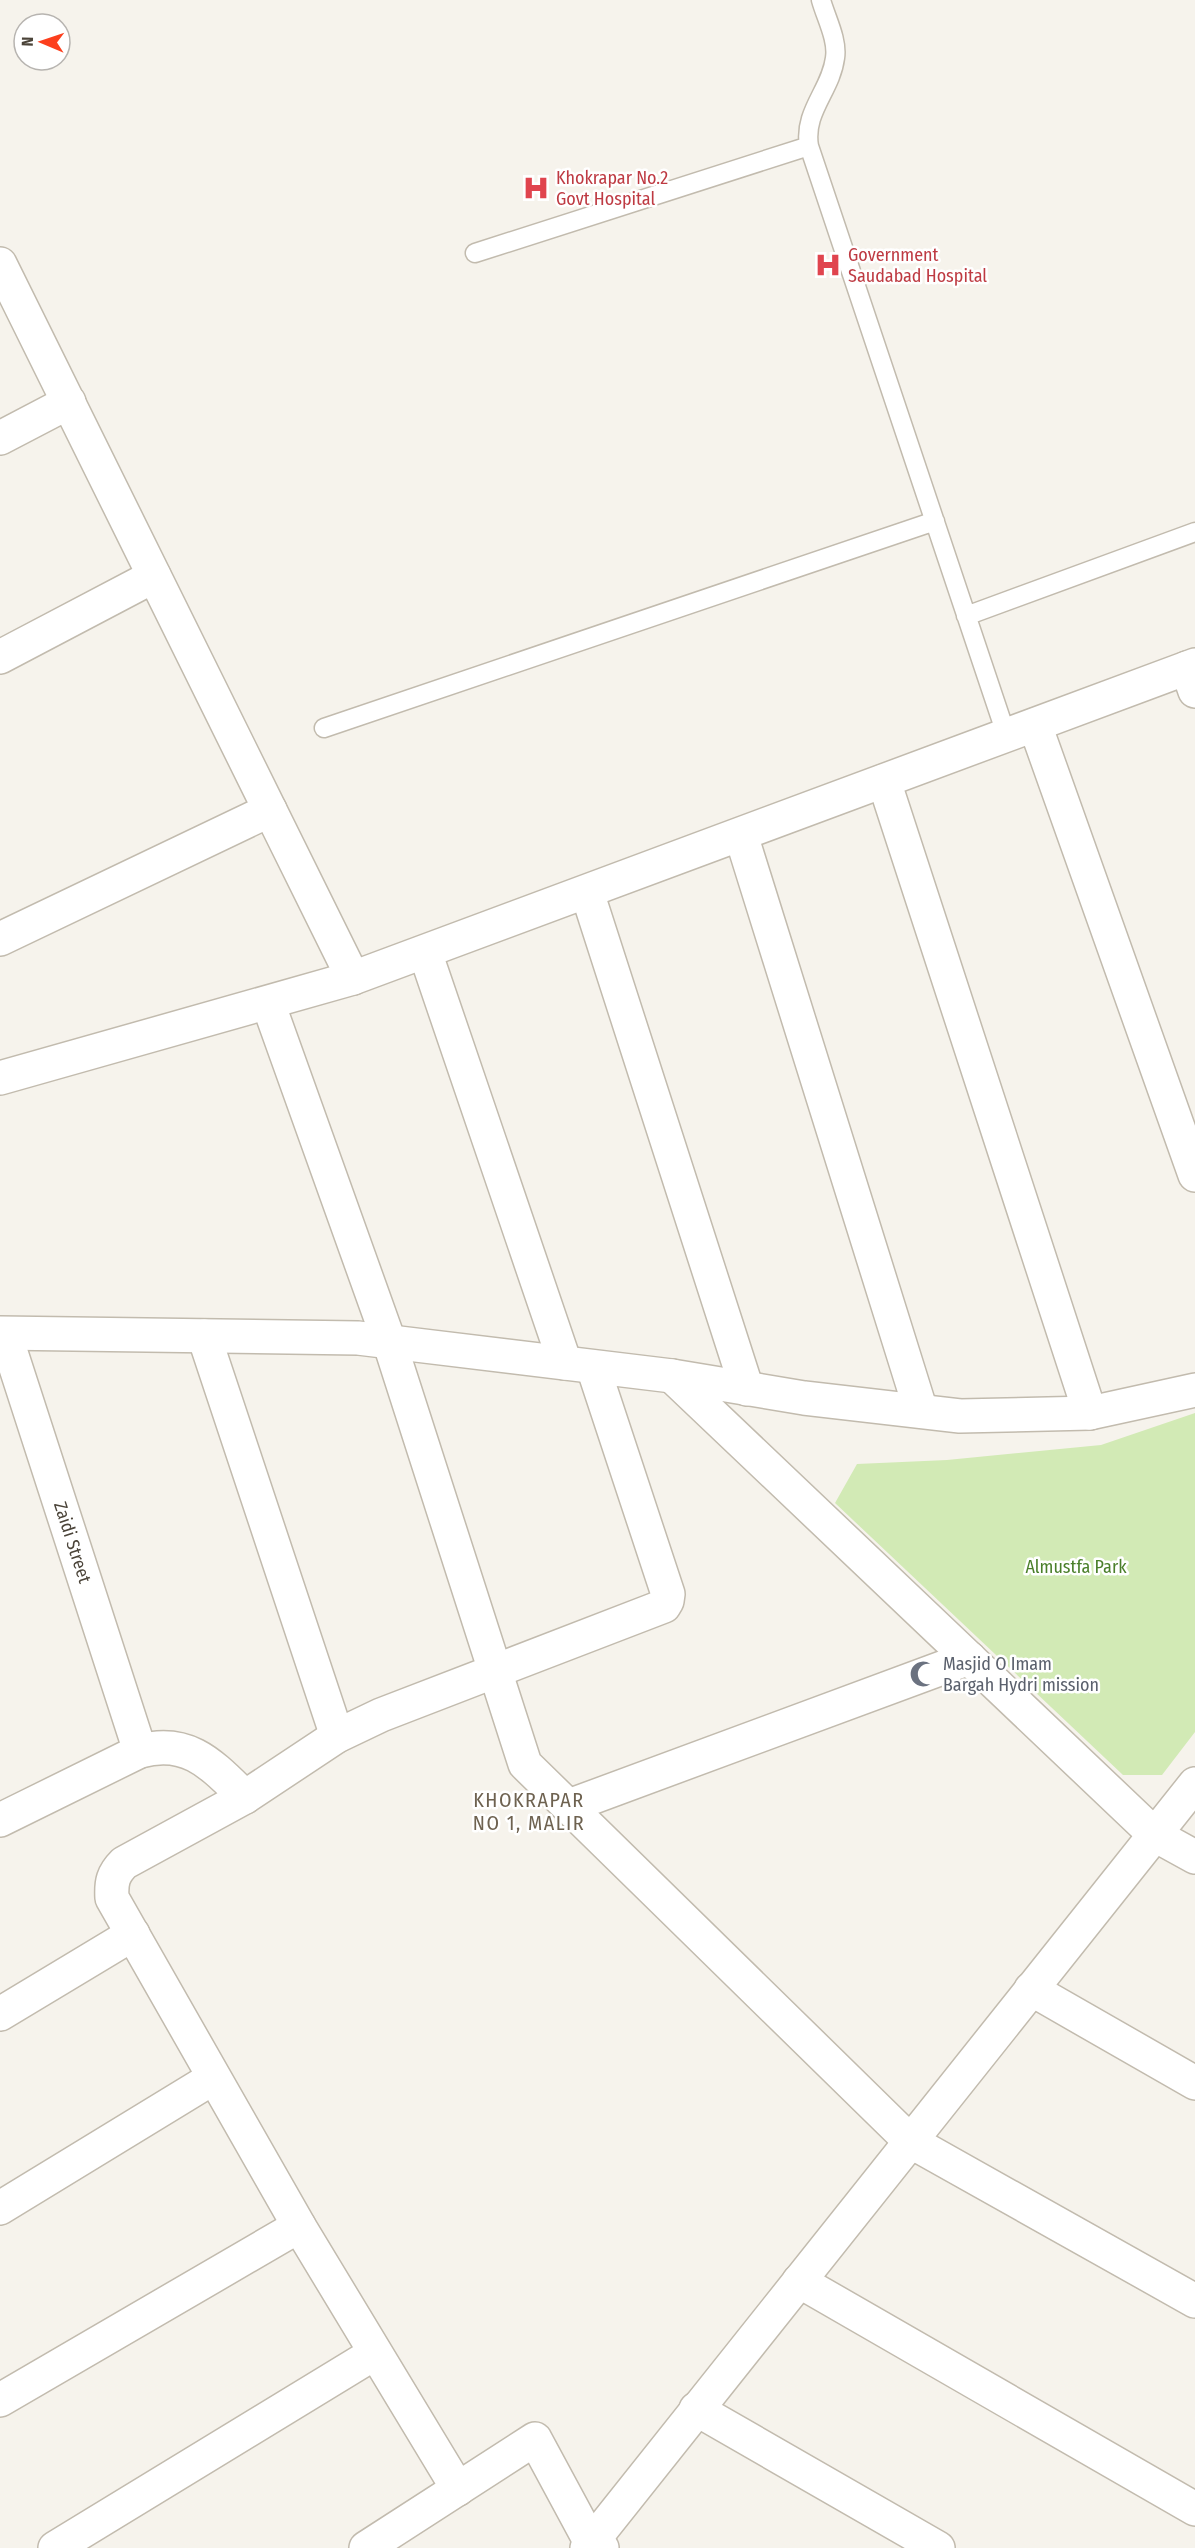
<svg xmlns="http://www.w3.org/2000/svg" width="1195" height="2548" font-family="'Fira Sans Condensed',sans-serif">
<style>
.green{fill:#d2eab5}
.lines{fill:none;stroke-linecap:round;stroke-linejoin:round}
.service-casing{stroke:#c2bbae;stroke-width:21}
.minor-casing{stroke:#c2bbae;stroke-width:36}
.tertiary-casing{stroke:#c2bbae;stroke-width:36}
.service{stroke:#fff;stroke-width:18}
.minor{stroke:#fff;stroke-width:33}
.tertiary{stroke:#fff;stroke-width:33}
.labels{text-anchor:middle;dominant-baseline:central;stroke-width:5;stroke-linejoin:round;paint-order:stroke}
.health-label{font-size:18px;fill:#be3a42;stroke:#fff;text-anchor:start}
.street-label{font-size:18px;fill:#4b4439;stroke:#fff}
.park-label{font-size:18px;fill:#4a7f2a;stroke:#fff}
.worship-label{font-size:18px;fill:#5b616d;stroke:#fff;text-anchor:start}
.neighbourhood-label{font-size:20px;letter-spacing:1.5px;fill:#6e6250;stroke:#fff}
</style>
<rect width="100%" height="100%" fill="#f6f3ec"/>
<path class="green" d="M1195,1413v319l-33,43h-39l-288,-272 22,-39 90,-4 154,-15z"/>
<g class="lines">
<g class="service-casing">
<path id="service" d="M821,0c5,18 17,40 14,58 -4,32 -32,54 -26,88l197,588
M475,253l334,-107
M966,616l229,-84
M324,728l611,-207"/>
</g>
<g class="minor-casing">
<g id="minor">
<path d="M0,264l353,714"/>
<path d="M0,438l69,-36"/>
<path d="M0,657l154,-81"/>
<path d="M1187,668l8,23"/>
<path d="M1035,725l160,450"/>
<path d="M884,781l206,632"/>
<path d="M741,835l180,576"/>
<path d="M587,892l160,497"/>
<path d="M0,939l270,-129"/>
<path d="M425,952l140,411"/>
<path d="M268,1003l121,338 136,423 385,377 285,160"/>
<path d="M0,1333l358,5 314,38 132,22 156,18 130,-3 105,-23"/>
<path id="s1" d="M5,1334l135,417"/>
<path d="M204,1336l133,400"/>
<path d="M672,1376l483,459 40,22"/>
<path d="M569,1806l400,-148"/>
<path d="M0,1820l140,-69c49,-13 72,14 105,46"/>
<path d="M1031,1989l164,94"/>
<path d="M0,2014l133,-80"/>
<path d="M0,2208l213,-130"/>
<path d="M799,2281l396,228"/>
<path d="M0,2400l299,-174"/>
<path d="M696,2409l242,139"/>
<path d="M458,2489l-159,-263 -187,-328c-1,-16 1,-24 12,-35l121,-66 92,-61 44,-21 283,-109 3,-5 1,-7 -75,-227"/>
<path d="M55,2548l320,-195"/>
<path d="M366,2548l169,-109 55,102 12,7"/>
<path d="M587,2548l608,-764"/>
</g>
</g>
<g class="tertiary-casing">
<path id="tertiary" d="M0,1078l353,-100 842,-313"/>
</g>
<use href="#service" class="service"/>
<use href="#minor" class="minor"/>
<use href="#tertiary" class="tertiary"/>
</g>
<defs>
<g id="hospital-bare" transform="scale(2.07)"><path d="M-5-5h3v3.5h4V-5h3V5h-3V1.5h-4V5h-3Z" fill="#e0444e" stroke="#fff" stroke-width="2.5" paint-order="stroke"/></g>
<g id="mosque-bare" transform="scale(2.07)"><path d="M3.5-4.9A6 6 0 1 0 3.5 4.9A5 5 0 1 1 3.5-4.9Z" fill="#6b7280" stroke="#fff" stroke-width="2.5" paint-order="stroke"/></g>
</defs>
<g fill-rule="evenodd">
<use href="#hospital-bare" x="536" y="188"/>
<use href="#hospital-bare" x="828" y="265"/>
<use href="#mosque-bare" x="923" y="1674"/>
</g>
<g class="labels">
<g class="health-label">
<text x="556" y="178">Khokrapar No.2<tspan x="556" dy="21">Govt Hospital</tspan></text>
<text x="848" y="255">Government<tspan x="848" dy="21">Saudabad Hospital</tspan></text>
</g>
<g class="street-label">
<text stroke="none"><textPath href="#s1" startOffset="219">Zaidi Street</textPath></text>
</g>
<g class="park-label">
<text x="1076" y="1567">Almustfa Park</text>
</g>
<g class="worship-label">
<text x="943" y="1664">Masjid O Imam<tspan x="943" dy="21">Bargah Hydri mission</tspan></text>
</g>
<g class="neighbourhood-label">
<text x="529" y="1800">KHOKRAPAR<tspan x="529" dy="23">NO 1, MALIR</tspan></text>
</g>
</g>
<g transform="translate(42 42) rotate(272)"><circle r="28" fill="#ffffff" stroke="#b7b4b0" stroke-width="1.5"/>
<path d="M0-4.5L10 22L0 15L-10 22Z" fill="#fc3f1d"/>
<text y="-9" font-size="16" font-weight="bold" text-anchor="middle" fill="#4b4439">N</text>
</g>
</svg>
